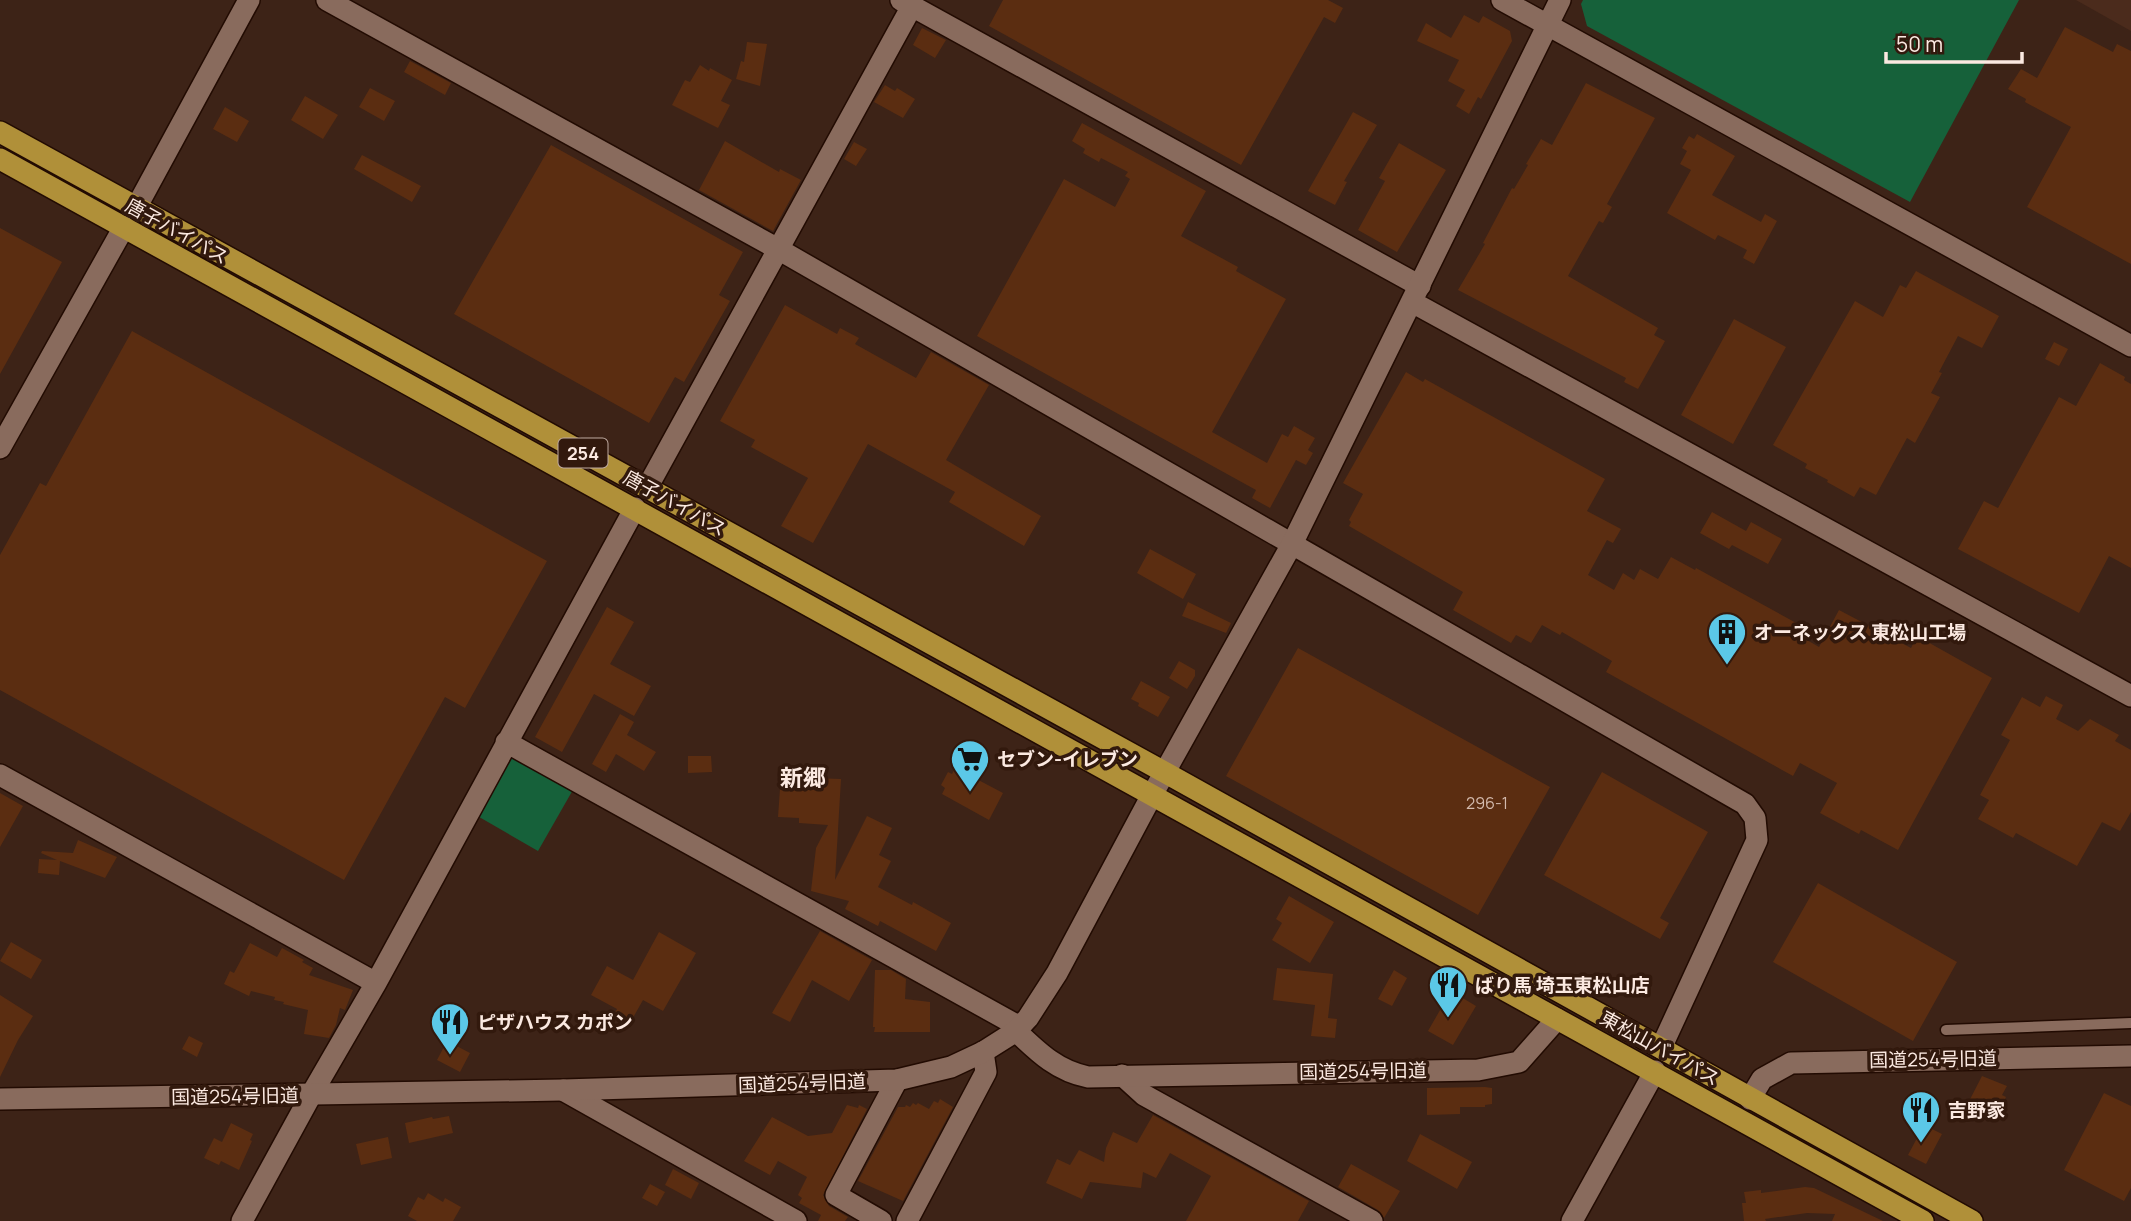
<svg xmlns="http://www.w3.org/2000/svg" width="2131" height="1221" font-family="Manrope,'Noto Sans JP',sans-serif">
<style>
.built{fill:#4b2b1c}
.green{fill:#16613a}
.building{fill:#5b2d11}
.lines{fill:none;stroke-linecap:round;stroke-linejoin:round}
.service-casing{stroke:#220b02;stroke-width:13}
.minor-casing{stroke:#220b02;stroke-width:24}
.tertiary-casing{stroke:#220b02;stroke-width:24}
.trunk-casing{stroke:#220b02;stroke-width:24}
.service{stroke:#896b5d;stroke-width:10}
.minor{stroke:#896b5d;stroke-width:21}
.tertiary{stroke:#896b5d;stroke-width:21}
.trunk{stroke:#b09039;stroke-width:21}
.labels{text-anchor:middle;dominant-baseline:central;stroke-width:7;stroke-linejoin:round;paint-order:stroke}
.number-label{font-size:16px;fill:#d3baad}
.shield{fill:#32190d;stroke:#bfaba1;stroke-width:2}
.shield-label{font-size:18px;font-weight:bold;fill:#fbe9e1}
.street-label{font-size:19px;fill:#fbe9e1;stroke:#32190d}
.poi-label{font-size:19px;font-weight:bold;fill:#fbe9e1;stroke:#32190d;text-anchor:start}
.quarter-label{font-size:23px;font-weight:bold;fill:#fbe9e1;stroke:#32190d}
</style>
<rect width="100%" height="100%" fill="#3d2317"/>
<path class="built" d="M2076,0h55v31z"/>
<path class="green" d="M1583,0h436l-109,202 -323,-176 -6,-22z
M516,756l58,32 -36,63 -64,-37 32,-55z"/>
<path class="building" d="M1003,0h325l15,8 -8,15 -11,-6 -83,148 -252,-139z
M1464,15l15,8 4,-7 27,15 2,10 -31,58 -3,-2 -9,17 -13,-8 9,-16 -17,-9 11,-21 -42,-19 9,-18 25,15z
M2065,27l48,25 4,-8 14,7v213l-104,-57 44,-80 -46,-25 1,-3 -18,-10 13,-20 16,9z
M922,28l24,12 -11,18 -22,-13z
M747,42l20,2 -7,42 -24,-7 5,-18 3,1z
M410,61l41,22 -6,12 -41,-23z
M700,65l9,6 1,-3 22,12 -11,21 9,4 -12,23 -46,-23 13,-25 5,2z
M1586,83l69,35 -48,86 5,3 -9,16 -4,-2 -31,55 90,52 -4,7 11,6 -27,48 -14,-7 2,-4 -168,-88 27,-46 -2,-1 29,-55 2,1 14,-24 -2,-1 15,-25 11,6z
M885,85l10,6 2,-3 18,11 -12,19 -29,-16z
M370,88l25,13 -11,20 -25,-14z
M305,96l33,19 -15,24 -32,-19z
M225,107l24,14 -12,21 -24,-13z
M1353,112l24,13 -33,56 3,1 -12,23 -27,-14z
M1082,123l124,68 -25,45 57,31 -2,4 50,28 -74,133 55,31 15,-29 6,3 6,-11 21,12 -7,12 5,3 -7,12 -10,-5 -26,48 -18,-10 4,-8 -279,-154 87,-157 51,28 15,-28 -5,-3 3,-4 -27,-14 -2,4 -16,-9 2,-4 -13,-8z
M1697,134l38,22 -23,39 49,27 4,-8 12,7 -23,43 -11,-6 4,-8 -29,-15 -3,5 -48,-27 24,-43 -11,-6 7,-13 -5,-3 7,-12 5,3z
M725,141l54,31 1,-3 21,11 -28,51 -74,-41z
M854,142l13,7 -11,17 -12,-7z
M1399,143l47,27 -49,82 -39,-22 27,-49 -6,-3z
M551,145l192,107 -24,43 11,6 -46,81 -9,-5 -26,46 -195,-109z
M362,155l59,31 -9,16 -58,-33z
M0,228l62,34 -62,112z
M1916,271l83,45 -17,32 -24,-12 -19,36 3,1 -11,20 9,4 -25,46 -8,-5 -31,57 -16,-8 -6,10 -27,-15 1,-2 -23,-12 2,-4 -34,-19 82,-144 28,16 17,-32 6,3z
M785,305l52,29 3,-6 19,10 -4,6 61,34 15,-26 58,33 -43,75 95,56 -17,30 -75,-44 6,-10 -87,-48 -55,99 -32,-17 27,-48 -57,-31 4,-7 -35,-19z
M1734,319l52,28 -53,97 -52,-29z
M132,331l415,230 -82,147 -20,-11 -101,183 -344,-190v-135l40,-72 6,3z
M2054,342l14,7 -9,17 -14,-7z
M2100,363l25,14 -1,3 7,4v184l-22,-12 -30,57 -121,-64 26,-48 14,7 61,-111 17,9z
M1406,372l17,10 2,-3 180,100 -18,32 34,18 -8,14 -6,-3 -19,35 26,15 9,-17 11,7 6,-11 18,10 13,-22 24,13 1,-2 102,56 -5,8 26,15 20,-37 72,38 6,-12 75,42 -94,172 -37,-20 -2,4 -39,-21 17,-30 -37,-20 -7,13 -187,-104 6,-11 -50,-29 -2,3 -18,-10 -11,18 -15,-8 -5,8 -58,-33 10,-18 -114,-66 2,-4 -2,-2 14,-26 -20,-11z
M1712,512l34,19 5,-9 31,17 -14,25 -36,-19 -3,4 -29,-16z
M1150,549l46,25 -13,25 -46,-26z
M1188,602l43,21 -5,10 -44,-17z
M607,607l27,15 -24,42 41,22 -17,30 -40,-22 -32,58 -27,-15z
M1298,648l252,139 -72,128 -252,-139z
M1179,661l16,9v6l-8,13 -18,-11z
M1141,681l29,16 -12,20 -20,-11 1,-3 -8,-4z
M2046,696l17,9 -7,14 22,12 12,-12 29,16 -4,6 16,9v62l-11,19 -18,-9 -25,44 -61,-33 -3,5 -35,-19 11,-19 -9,-5 30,-55 -9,-5 21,-38 18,10z
M620,714l14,8 -7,13 29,17 -12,19 -28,-17 -10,18 -14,-8z
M688,756h23l1,16 -24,1z
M954,770l12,6 1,-2 36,19 -14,27 -47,-26 3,-6 -4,-3 7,-13 4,2z
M1602,772l106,60 -48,86 9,5 -9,16 -116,-64z
M813,778l28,1 -6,101 32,-64 25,12 -13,27 12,6 -13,26 34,18 1,-3 38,21 -15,28 -56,-30 -2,5 -33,-17 4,-8 -38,-10 5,-43 12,-23 -29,-2v-5l-21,-1 2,-28 33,-1z
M0,793l23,13 -23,41z
M78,840l39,17 -12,21 -45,-17 -1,14 -21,-2 1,-14 18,1 -16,-7 1,-2 31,2z
M1818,883l139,79 -44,79 -140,-79z
M1289,896l45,26 -24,41 -38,-23 10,-17 -6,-4z
M820,931l52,29 -23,41 -37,-21 -22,42 -18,-9z
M659,932l37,21 -33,58 -20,-11 -13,23 -16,-8 3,-6 -26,-14 16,-29 26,14z
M11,942l31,18 -11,19 -31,-18z
M250,943l27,14 5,-9 22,12 -2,2 11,6 -4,7 44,15 -8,20 -5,-2 -4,17 -7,13 -25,-4 4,-24 -25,-6 1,-2 -10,-2 1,-3 -24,-6 -2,5 -25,-12 6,-13 4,2z
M1277,968l56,6 -5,44 9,1 -2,19 -24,-2 4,-31 -42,-5z
M875,970h16l15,9 -1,20 25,3v30h-56l1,-5h-2z
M1394,970l13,8 -15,28 -14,-7z
M1451,991l25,15 -23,39 -25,-14z
M0,995l33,21 -15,24 -18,37z
M189,1036l14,7 -6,14 -15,-8z
M447,1041l23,12 -10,19 -23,-12z
M1982,1076l25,10 -5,9 4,2 -8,16 -3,-2 -6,10 -24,-12z
M1485,1087l7,1v16l-7,1v2h-25v7l-33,1v-27z
M2104,1093l27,13v82l-7,13 -60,-31z
M940,1099l13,8 -50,94 -45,-20 40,-74h7l1,-2 4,2 3,-4 3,2 2,-2 11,6 5,-8 4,2z
M847,1105l11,3 1,-3 8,4 -44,86 6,11 19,11 -3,4h-27l3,-6 -22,-12 3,-5 -4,-3 9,-18 -29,-16 -8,14 -26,-14 28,-44 36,19 24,-3z
M1153,1115l156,86 -11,20h-112l25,-45 -41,-23 -14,25 -13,-6 -2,16 -51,-6 -8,17 -36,-16 11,-24 13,6 9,-15 25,12 2,-14 7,-16 24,11z
M449,1116l4,17 -44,10 -4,-20 27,-6 1,2z
M231,1123l22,11 -3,6 2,1 -13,29 -18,-9 -2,4 -15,-7 10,-20 8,4z
M1924,1125l18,9 -16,30 -18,-9z
M1420,1134l52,28 -15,27 -50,-28z
M388,1137l4,21 -31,7 -5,-21z
M1351,1164l49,27 -16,27 -6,-8 -40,-23z
M673,1169l26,14 -8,16 -26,-14z
M650,1184l15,8 -8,14 -15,-8z
M1805,1187l9,1 69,33h-51l3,-7 -28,-1 -42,6 1,2h-22l-2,-18h4l-2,-11 17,-2v3z
M428,1193l15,9 2,-4 16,9 -8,14h-36l-9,-5 10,-19 6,3z"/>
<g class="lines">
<g class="service-casing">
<path id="service" d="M1946,1030l185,-7"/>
</g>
<g class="minor-casing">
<path id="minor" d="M327,0l451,249 514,295
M901,0l519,286
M136,208l113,-208
M647,488l265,-482
M506,742l514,285
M0,775l376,208
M1122,1075l22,20 228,126
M563,1090l233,131
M242,1221l69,-126 65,-112 259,-475
M881,1221l-45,-26 61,-115
M907,1221l79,-149 -3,-20
M1572,1221l83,-150"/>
</g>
<g class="tertiary-casing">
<path id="tertiary" d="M1502,0l629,346
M1412,302l719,394
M0,448l124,-221
M1292,544l453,260 10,14 2,22 -96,208
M1016,1031c22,21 41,40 72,46l390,-7 41,-8 38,-43
M0,1099l563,-9 334,-10 54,-13 32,-15 33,-21 12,-13 29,-45 95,-178 140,-251 268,-544
M1750,1099l12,-20 29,-16 340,-7"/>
</g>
<g class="trunk-casing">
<path id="trunk" d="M0,132l1166,641 806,448
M0,159l1923,1062"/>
</g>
<use href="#service" class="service"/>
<use href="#minor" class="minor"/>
<use href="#tertiary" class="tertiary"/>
<use href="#trunk" class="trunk"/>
</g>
<defs>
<g id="building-pin" transform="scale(2.0125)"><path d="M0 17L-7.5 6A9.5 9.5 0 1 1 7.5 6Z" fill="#5bc8e7" stroke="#32190d"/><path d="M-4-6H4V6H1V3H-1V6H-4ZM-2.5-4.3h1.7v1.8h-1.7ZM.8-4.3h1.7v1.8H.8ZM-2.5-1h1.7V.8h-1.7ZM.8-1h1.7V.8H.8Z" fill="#111"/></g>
<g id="supermarket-pin" transform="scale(2.0125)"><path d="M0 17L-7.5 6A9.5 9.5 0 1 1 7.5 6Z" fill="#5bc8e7" stroke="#32190d"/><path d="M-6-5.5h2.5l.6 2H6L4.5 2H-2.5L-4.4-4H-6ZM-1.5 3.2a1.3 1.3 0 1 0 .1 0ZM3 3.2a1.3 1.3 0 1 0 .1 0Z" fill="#111"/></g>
<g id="restaurant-pin" transform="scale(2.0125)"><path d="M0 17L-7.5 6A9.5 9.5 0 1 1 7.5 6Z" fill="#5bc8e7" stroke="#32190d"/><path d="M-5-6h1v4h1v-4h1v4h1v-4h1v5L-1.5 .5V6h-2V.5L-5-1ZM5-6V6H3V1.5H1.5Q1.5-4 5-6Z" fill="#111"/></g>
</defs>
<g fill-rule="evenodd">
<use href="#building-pin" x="1727" y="632"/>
<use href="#supermarket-pin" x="970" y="759"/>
<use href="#restaurant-pin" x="1448" y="985"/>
<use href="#restaurant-pin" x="450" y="1022"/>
<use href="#restaurant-pin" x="1921" y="1110"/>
</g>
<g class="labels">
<g class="number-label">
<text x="1487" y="803">296-1</text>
</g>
<rect class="shield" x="558.5" y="438.5" width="49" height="29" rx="5"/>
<g class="shield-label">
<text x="583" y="453">254</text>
</g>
<g class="street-label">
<text transform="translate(177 231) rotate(29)">唐子バイパス</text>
<text transform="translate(675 503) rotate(29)">唐子バイパス</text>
<text transform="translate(1660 1048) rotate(29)">東松山バイパス</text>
<text transform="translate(1933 1059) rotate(-1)">国道254号旧道</text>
<text transform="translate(1363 1071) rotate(-1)">国道254号旧道</text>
<text transform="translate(802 1083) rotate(-2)">国道254号旧道</text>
<text transform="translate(235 1096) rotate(-1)">国道254号旧道</text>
</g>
<g class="poi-label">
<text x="1754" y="632">オーネックス 東松山工場</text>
<text x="997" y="759">セブン-イレブン</text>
<text x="1475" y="985">ばり馬 埼玉東松山店</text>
<text x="477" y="1022">ピザハウス カポン</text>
<text x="1948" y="1110">吉野家</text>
</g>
<g class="quarter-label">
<text x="803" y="777">新郷</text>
</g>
</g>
<path d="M1886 52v10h136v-10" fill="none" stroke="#fbe9e1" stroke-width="3.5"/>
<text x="1896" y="52" font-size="21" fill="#fbe9e1" stroke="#32190d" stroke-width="5" paint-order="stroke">50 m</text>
</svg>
